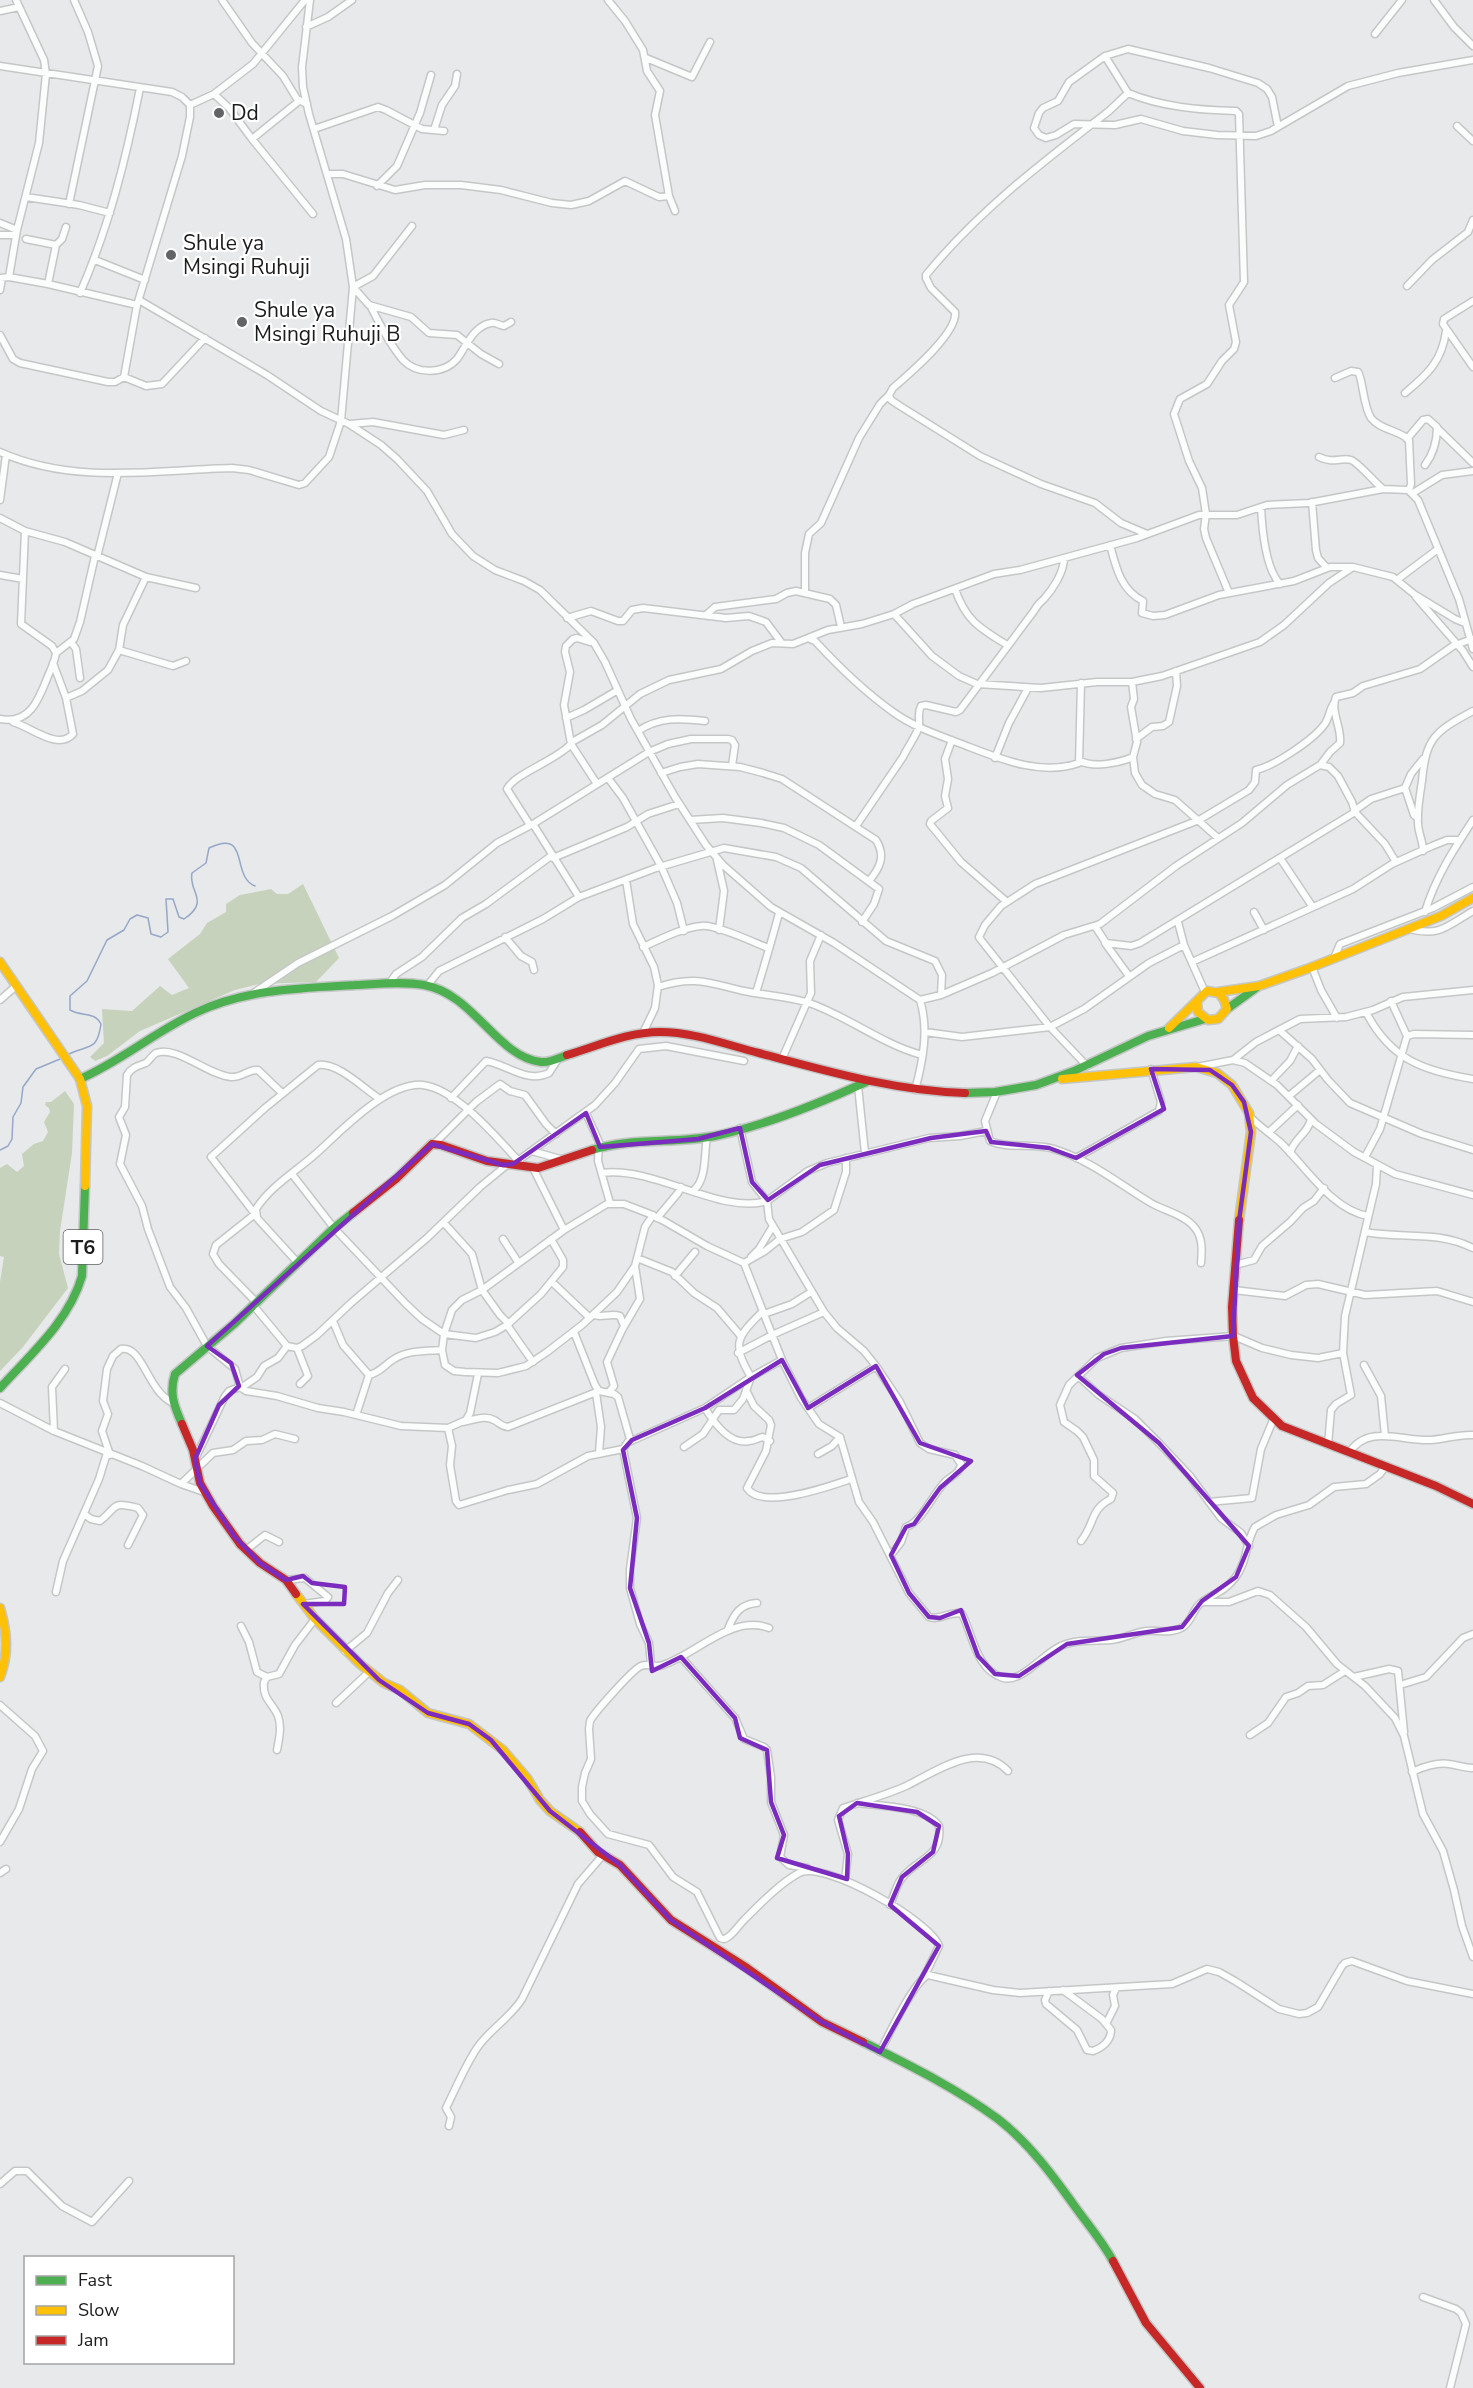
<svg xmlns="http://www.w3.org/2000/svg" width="1473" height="2388" font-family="'Nunito Sans',sans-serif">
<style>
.green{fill:#c7d2bc}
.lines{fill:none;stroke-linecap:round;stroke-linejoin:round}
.stream{stroke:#96a7c7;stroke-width:1.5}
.street-casing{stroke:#c5c7c7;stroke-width:9}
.fast-casing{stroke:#c5c7c7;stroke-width:11}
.slow-casing{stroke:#c5c7c7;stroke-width:11}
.jam-casing{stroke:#c5c7c7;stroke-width:11}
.street{stroke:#fbfcfc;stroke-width:6}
.fast{stroke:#4caf50;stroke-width:8}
.slow{stroke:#ffc107;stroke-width:8}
.jam{stroke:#c62828;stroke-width:8}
.marked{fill:none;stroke:#7b2cbf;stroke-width:4.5;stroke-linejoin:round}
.poi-dot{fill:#626465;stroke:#fff;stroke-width:2}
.labels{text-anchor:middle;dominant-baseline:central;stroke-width:4.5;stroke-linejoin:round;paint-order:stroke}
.shield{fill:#fff;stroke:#5f6061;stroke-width:1.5}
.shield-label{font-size:20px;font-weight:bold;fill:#1b1c1d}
.poi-label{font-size:21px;fill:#1b1c1d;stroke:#fff;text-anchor:start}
</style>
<rect width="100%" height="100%" fill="#e7e9ea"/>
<path class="green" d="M303,884l36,74 -23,24 -57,2 -24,6 -95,41 -33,25 -12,5 -5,-4 14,-14 -2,-34 30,2 28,-25 12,9 17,-7 -21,-29 32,-25 7,-11 19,-11v-8l14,-9 31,-6 6,5h11z
M65,1091l9,13 -2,49 -12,78 -1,23 9,34 -45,59 -23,24v-89l4,-25 -4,-1v-88l7,-4 10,8 7,-6 -2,-12 12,-10 9,-3 5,-9 -4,-10 6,-10 -1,-4 -4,-3 1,-3h5z"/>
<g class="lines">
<path class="stream" d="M69,1054c20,-10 28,-2 32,-30 -7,-13 -19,-7 -31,-14v-14l17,-15 20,-41 17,-10 6,-11 7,-4 11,3 3,16 10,3 7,-5 -2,-33h7l6,18 5,2c27,-18 4,-27 8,-46l14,-10 3,-15c42,-20 21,28 46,38
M0,1150l8,-4 4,-7 1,-22 8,-14 2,-16 13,-18 24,-10"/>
<g class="street-casing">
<path id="street" d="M222,0l30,43 31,33 14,23 10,5
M608,0l17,21 18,29 4,21 13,20 -5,24 14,81 6,15
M1434,0l20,27 19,19
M0,11l19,-4
M306,27l22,-10 24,-17
M1375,34l27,-34
M1105,56l23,37c34,14 71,17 108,18l3,3 5,168 -15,23 7,37 -2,7 -12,12 -15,23 -27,15 -6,15 15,47 13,27 4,26 -2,15 2,9 23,55
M646,58l46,19 18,-35
M0,66l172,26 10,5 8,8v12l-8,39 -45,149 -13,72 -9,5h-7l-88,-19 -7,-4 -13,-24
M1128,93l-19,18c-65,50 -131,100 -183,164v3l5,10 24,24c3,21 -46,62 -62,76l-4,7 2,5 9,6 80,50 61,28 54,19 26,20 26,11
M214,94l15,14 23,31 61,75
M190,105l24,-11 39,-30 52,-64
M1457,126l16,15
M1278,127l-6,-30 -5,-8 -9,-6 -49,-15 -81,-19 -23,7 -36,26 -11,19 -15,7 -4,5 -5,15 5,7 7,3 10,-3 18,-11 41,1 26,-6 42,12 34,4 39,1 15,-5 77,-45 50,-13 75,-13
M314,129l64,-22 8,3 36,19 22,2
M434,130l8,-25 13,-19 2,-12
M252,139l47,-38
M327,174h16l52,16 30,-5h36l40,5 51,13 19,2 18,-4 36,-20 34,16 10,-1
M377,186l20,-20 23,-53 11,-38
M26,197l53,8 31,8
M69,204l29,-138 -10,-34 -14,-32
M0,223l17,7
M412,226l-39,50 -20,11 16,18 42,12 18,16 28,2 24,19 18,10
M0,235h16
M26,239l30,6
M95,260l50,20
M9,277l8,-47 22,-87 7,-69 -2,-14 -28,-60
M0,278l9,-1 39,7 89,21
M48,284l8,-39 6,-6 4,-12
M1407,286l25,-26 36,-28 5,-12
M0,290l2,-12
M80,293c29,-66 46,-134 60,-205
M139,300l128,75 54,36 28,13 32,21 16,14 30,32 25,43 21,22 22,14 29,11 16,9 54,53 11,19 26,57 44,78 31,48 17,20 48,42 63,36 86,57c9,29 3,61 -5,90
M1473,301l-29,18 -1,5 30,43
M370,305c9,18 20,40 33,55 14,15 41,14 54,-1 9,-12 16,-33 34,-36 4,-1 8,2 13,3l7,-4
M124,377l22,9 16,-2 43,-46
M1335,378l16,-7 7,1c5,7 5,34 13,46 9,12 28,12 38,22l2,44 -2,7
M1405,393c23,-19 37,-32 41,-62
M350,424l23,-2 71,13 20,-5
M1437,428l36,35
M1407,439l16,-19 5,-1 9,8c0,14 -3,26 -12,38
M0,452c74,33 154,18 232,16l17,2 50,15 6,-2 24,-26 12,-36 12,-134 -7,-48 -37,-125 -6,-27 -1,-20 8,-67
M1319,457c15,7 22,0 32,3 8,3 24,23 32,29
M1413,493l29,-18 31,-4
M0,500l6,-45
M1312,502l4,48 2,8 9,10
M1261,507c1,20 4,61 19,77
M0,518l25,13 40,11 81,35 50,11
M1110,545c6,23 11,45 33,56l-1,12 11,3 12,-1 54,-20 75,-14 36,-14h22
M97,557l21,-84
M0,575l23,4
M1398,579l40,-30
M955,589c11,32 25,39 52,56
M805,593v-40l4,-19 12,-11 38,-85 21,-34 9,-9
M1416,597l47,54 10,16
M894,614l38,42 27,20 18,8 64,4 56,-6h35l30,-6 98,-34 24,-17 45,-42 24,-16 40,10 21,17 41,25 10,4
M706,615l9,-8 61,-8 11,-6 9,-2 34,8 6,6 5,22
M567,618l24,-7 27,10h5l9,-11 11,-2 83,10 23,-2 17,6 15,20
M808,638l7,3c24,26 50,51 78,71 21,15 43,22 66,31 37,14 80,34 120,20l2,-80
M71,642l5,7 4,29
M119,650l54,16 13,-5
M56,653l18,-14 6,-17 15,-66
M66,698l16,-7 26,-21 11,-20 4,-25 23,-48
M566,718l18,-8 34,-20
M0,719c30,6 39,-20 48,-43 3,-7 7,-15 8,-23l-4,-7 -31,-22 4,-93
M13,722c18,5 45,29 60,12l-7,-36 -13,-35
M638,731c21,-14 42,-13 67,-10
M1136,739l16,-12 11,-1 6,-4 8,-36 -1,-15
M952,740l-7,19 3,20 -3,17 3,12 -17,13 -1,3 31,38 46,40
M572,742l30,-17 38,-31 29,-14 52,-11 31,-18 20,-8 21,1 35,-14 34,-6 32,-10 19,-10 81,-30 26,-4 117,-32 62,-23h38l30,-10 42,-2 74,-14 25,1 10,10 41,99 14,50
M571,744l26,40
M1133,757l2,16 7,12 13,9 20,6 43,38
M995,758l14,-35 19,-35
M1080,761c14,7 39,2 53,-4l4,-15 -6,-35 3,-8 -2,-17
M1321,764l9,-12 10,-9c2,-15 -10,-32 -4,-46l17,-4 10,-7 57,-17 33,-23 19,-7
M661,773l19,-6 18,-3 42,3 23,6 19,6 94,61c10,16 4,28 -7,41
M608,778l15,20 38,68 16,37 7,28
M1354,811l17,-12 34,-11
M1418,818l-4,-3 -9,-27 6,-14 12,-15
M690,820l33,-2 38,5 23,5 35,17 60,44 -5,15 -12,18
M533,824l46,73
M530,825l-23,-36c7,-15 50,-29 64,-45l-7,-39 6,-33 -5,-20 1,-6 7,-7 4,-1 13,4
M856,826l47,-69c4,-9 15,-24 16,-31 1,-8 -2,-12 2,-20l5,-1 30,7 4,-2 74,-99c3,-6 5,-8 10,-12 9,-10 20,-27 20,-41
M1423,851c0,-11 -5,-18 -5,-28 -1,-12 2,-29 4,-42 4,-43 12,-49 51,-70
M553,858l74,-31 21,-13 31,-10
M1280,858l32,48
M717,860l7,31 -5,39
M626,880l7,44 21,43 4,18 -3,23 -12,25
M1254,912l10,18
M1425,912c10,-34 29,-63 48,-92
M1178,922l6,23 21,47
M1095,926l11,17 25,3 9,-3 215,-131
M1409,929c31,8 38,-3 64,-18
M505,937l16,19 11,6 2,8
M1105,943l24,33
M643,947c18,-8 38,-19 58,-21 14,-2 52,16 67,22
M1334,958l6,-14 93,-36 40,-21
M1192,962l161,-73 39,-25 40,-18 15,-6h13
M1312,967l9,23 16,28
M389,984l7,-10 26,-17 40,-39 24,-14 65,-48
M427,986l12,-15 104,-52 36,-22 77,-29 68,-20 52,9 25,11 85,73 49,20 7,14 -1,20 -21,5
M658,987c36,-12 51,-4 86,4 23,5 46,5 68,13 38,14 70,40 110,51
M255,992l43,-29 94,-47 53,-31 52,-42 36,-19 116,-72 19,-8 23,-5h37l4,1 3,5 -3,21
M756,993c8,-27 16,-53 23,-80
M941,995l51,-22 72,-38 36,-11 76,-58 66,-43 45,-38 33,-20 9,2 9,9 14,26 3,10 30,32 11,18
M0,1000l16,-14
M1391,1001l16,35
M1366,1012c24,47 57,59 107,67
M1279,1030l33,29 16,21 22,23 72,31 51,16
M925,1032l37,5 88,-10 34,-18 65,-46 35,-18
M782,1059l29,-66 -1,-32 11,-26
M1233,1060l23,-18 44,-23 46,-2 27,-7 30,-13 70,-7
M1087,1066l-37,-39 -69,-87 -2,-3 6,-12 16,-19 34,-22 164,-64 50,-30 6,-8 1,-12c18,-4 57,-30 68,-45 5,-6 5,-15 10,-22
M1197,1067l36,-7 12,3 32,22 39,39 38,28 41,22 78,21
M1271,1081l19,-20 8,-15
M858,1086l7,67
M997,1092l-12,29 5,20c17,8 45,2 64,8 36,11 65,35 97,54 14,8 34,12 44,25 8,10 7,23 6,35
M282,1093l-24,-23c-10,-1 -16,8 -27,7 -23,-2 -55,-32 -75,-24 -4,2 -6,7 -10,10 -8,3 -14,4 -19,12l-2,32 -6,10 7,18 -6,29 22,42 6,23 22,58 16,21 21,38 28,23 5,18 6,4 31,5 41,12 26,4 57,14 47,2 18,-8 4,-7 8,-39
M1289,1096l31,-26
M451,1098l35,-37c18,2 41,23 63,12l9,-14
M586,1113l13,29 -1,19 12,42
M1249,1116c10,10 22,18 32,27 25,24 51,67 87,73
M740,1128l12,54 15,19 2,18 55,93 13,16 27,23 12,15 24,36 20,41 9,6 26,6 6,9c-1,9 -8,11 -15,17 -13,12 -24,41 -40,46l-5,15 -10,13
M1269,1132l29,-27
M434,1144l42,-42 24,-18 10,7 15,4 21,29 10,10
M532,1151l28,8
M1290,1153c4,-15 18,-19 21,-34
M1365,1157l15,-28 27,-93 7,-2 59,1
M1076,1158l83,-47 2,-9 -10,-33
M516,1162l79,-57 20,-22 24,-34 27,-3 78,15
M533,1168l31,62
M602,1173c53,-7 118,42 165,28l41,-30 19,-8 102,-25 31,-2 26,-5
M292,1174l42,54 72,76 16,15 22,15 32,4 19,-6 12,-7 34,-31 22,-27v-7l-12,-21
M694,1190c13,-11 10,-37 13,-53
M653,1215l-8,12 -10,39 -18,26 -35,33 -35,27 -21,14 -28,7 -33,-1 -11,-1 -9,-6 -3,-15 2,-16 8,-24 10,-10 20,-10 82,-60 43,-26h17l26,10c5,3 9,5 14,7l43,25 37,17 21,-12 15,-12 22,-7 32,-22 12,-38v-14
M657,1218l21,-25 3,-6
M444,1223l28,31 10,36 18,25 9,9
M1365,1232c37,7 72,-2 108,16
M503,1239l15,23
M751,1257l8,-8 14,-23
M637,1258l35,14 22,21 23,15 23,27
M298,1263l-41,-45 -1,-9c15,-24 44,-40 64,-59 24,-22 68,-68 103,-65 34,4 77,56 99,80
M744,1263l38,97 19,38 18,26 21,13 19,65 14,20 36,71 20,24c12,4 22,-7 33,-3 11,21 14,56 41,64 19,5 41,-25 58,-32 15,-7 34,-5 50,-6 12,-1 23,-8 36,-9 11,-1 25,3 36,-4 9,-6 10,-19 19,-25 14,-10 21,-9 33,-24 13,-17 10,-35 20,-51l21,-12 33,-10 25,-18 32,-3 14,-10 5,-7
M1235,1265l19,-5 8,-14 28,-24 13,-14 11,-7 10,-13
M675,1276l20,-24
M552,1282l38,36
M1234,1290l51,6 21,-11 12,-1 47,11 72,-4 36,11
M256,1302l-37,-38 -6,-10 3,-9 39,-31 -44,-57 54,-49 53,-43c20,-3 46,24 62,34
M253,1305l34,41 10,2 5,-2 15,-11 34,-32 76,-65 53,-51 28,-23
M764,1314l28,-10 19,-12
M593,1315c9,3 18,-2 27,1l4,10
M333,1321l10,24 26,30 -13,40
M507,1325l26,37
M297,1348l11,28 -8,8
M738,1353l34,-18 52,-23
M1364,1365l17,31 4,40
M369,1375c12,-3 15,-10 25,-16 14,-9 31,-8 48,-9
M1078,1376l21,19 36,24 24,24 31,33 31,42 20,15 8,13
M241,1388l16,-11 7,-11 14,-8 9,-12
M746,1390l8,16 15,14 2,5 -5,26 -19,37c15,23 83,-2 104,-9
M609,1392l5,-6 -7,-24 15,-32 18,-31 -5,-33
M596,1393l5,34 -2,26
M0,1403l54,28 88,35 39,18 23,8
M705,1408c9,15 25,37 44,33 5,0 9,-3 14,-4l7,4
M808,1408l68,-42
M463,1422c10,-2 21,-7 31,-2 6,3 6,6 14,7l91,-36
M448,1428l4,18 -2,19 6,36 3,4 49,-15 29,-6 51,-28 35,-7 7,-10 -12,-42 -4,-3 -15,-3 -4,-6 -21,-53
M54,1431l-2,-44 13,-18
M629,1442l76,-34 46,-31 31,-17
M1328,1445l3,-35 5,-6 15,-9 -8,-42 2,-37 31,-132 1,-18
M684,1447l19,-13 16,-24h15l9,-11 8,-22c-20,-34 -14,-40 12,-66
M623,1449l14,69 -7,51v19l10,36 9,19 2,22
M1349,1453c19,-30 54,-11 82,-13 14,-1 28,-6 42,-5
M818,1454l14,-8 8,-9
M110,1455l-8,-24 6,-17 -5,-13 4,-32 6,-13 8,-7c22,-4 26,42 52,54
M195,1459l30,-63 4,-5 11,-4
M181,1484l32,-31 20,-3 13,-9 16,-1 13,-6 20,5
M1209,1502l43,-4 9,-49 13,-31
M84,1514l7,5 9,2c18,-14 10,-20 38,-13l5,7 -15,30
M1081,1541c14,-17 9,-32 30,-42l2,-6 -19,-17v-16l-11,-23 -6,-6 -13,-9 -4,-17 9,-20 28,-27 24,-10 45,-7 68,-5 28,12 29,7 27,3 25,-5
M246,1550l19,-15 14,7
M286,1580l19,-2 23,19 -3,4 -22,3
M56,1592l7,-31 36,-82 8,-26
M1204,1602h25l29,-11 12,4 36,32 31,37 28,22 30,32 9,18 19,78 20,37 11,39 8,36 11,31
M241,1626l8,16 8,30 10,5
M769,1628c-37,-14 -71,25 -106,37 -8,3 -14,-2 -22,1 -8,3 -47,47 -51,55l-1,8 2,30 -6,14 -3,14v14l8,13 18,20 41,11 24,32 24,15 23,46c4,1 4,2 8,-1 6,-4 11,-12 16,-17 16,-16 35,-36 55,-47 24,-14 133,49 140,73l-15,31
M728,1629c6,-15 12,-25 29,-26
M345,1651l22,-18 21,-40 10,-13
M681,1657l54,61 9,21 20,8 3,3 4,27v25l13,33 -4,22 9,8 18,3
M1354,1677l35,-8 9,2 6,61
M1400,1685l26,-8 37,-39 10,-4
M336,1703l33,-31
M0,1705l35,31 8,15 -11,18 -13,40 -19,33
M1250,1735l18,-12 18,-26 12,-4 10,-7 15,-1 22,-14
M277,1750c2,-11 5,-23 1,-34 -5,-13 -16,-17 -14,-34l3,-5 12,-3 16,-29 20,-26
M1412,1772c10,-5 26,-10 37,-8 9,1 15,4 24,4
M857,1803c23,3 68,3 82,23 4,32 -22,32 -37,52 -6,7 -8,18 -12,27
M0,1873l6,-4
M845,1880l3,-26 -10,-34 5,-12c21,-7 43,-13 63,-22 31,-15 72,-46 102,-15
M1049,1991l-4,9 1,4 31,26 10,20 6,1c9,-3 18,-10 18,-21l-9,-11 -39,-29
M1106,2024l9,-18 -2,-11 3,-7
M880,2052c8,-16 34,-71 48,-77l65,15 27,3 152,-9 35,-15 12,3 16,9 44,28 20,5 8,-1 11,-6 24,-41 3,-3 7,-2 55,20 66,13
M449,2126l2,-9 -5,-9c10,-20 19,-42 31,-60 13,-19 33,-30 45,-49l56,-115 25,-29
M0,2184l15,-13h12l35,35 30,16 37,-41
M1423,2297l33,12 5,4 5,11 -16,64"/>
</g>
<g class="fast-casing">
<path id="fast" d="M1227,1009l29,-21
M80,1079c41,-18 75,-47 115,-66 50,-24 106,-25 161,-28 22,-1 46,-4 68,0 50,9 73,72 117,77 8,1 18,-4 26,-7
M965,1093l30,-1 41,-7 38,-14 74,-35 57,-17
M592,1150c40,-13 83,-6 123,-14 52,-11 103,-32 151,-54
M0,1388c31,-34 69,-67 82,-112l3,-90
M182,1424c-8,-18 -13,-31 -7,-50l59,-50 100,-96 19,-15
M863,2042c46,23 93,46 135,77 31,24 56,58 78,89 13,18 26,33 37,53"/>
</g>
<g class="slow-casing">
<path id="slow" d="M0,962l80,117 7,27 -2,80
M1218,992l41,-6 48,-17 134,-53 32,-18
M1169,1028l38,-37 12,2 5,7 3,9 -9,10 -10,1 -10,-8 -1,-10
M1062,1079l134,-12 21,6 15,12 17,28 2,19 -12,88
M296,1594l19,25 45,45 24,19 16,7 28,23 41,11 34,26 24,28 13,22 10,11 30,21
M0,1608c7,24 9,45 0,69"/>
</g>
<g class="jam-casing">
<path id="jam" d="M567,1055c31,-9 60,-23 93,-23 34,0 67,13 99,21 68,18 136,38 206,40
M353,1213l44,-35 35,-34 9,1 46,16 51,7 54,-18
M1239,1220l-7,87 1,29 3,25 17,37 29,28 154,60 37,18
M182,1424l11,26 7,33 13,23 27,38 20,19 26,17 10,14
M580,1832l18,20 22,13 51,55 76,48 75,54 41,20
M1113,2261l33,62 54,65"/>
</g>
<use href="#street" class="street"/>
<use href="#fast" class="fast"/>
<use href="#slow" class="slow"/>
<use href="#jam" class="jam"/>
</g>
<path class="marked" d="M1151,1069l59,1 22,15 12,17 7,30 -12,89 -6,115 -112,12 -17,6 -27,21 82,68 90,103 -13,31 -34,24 -20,26 -115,17 -48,32 -24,-2 -17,-18 -17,-46 -21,8 -11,-1 -20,-24 -18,-38 15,-28 8,-3 26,-36 31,-27 -51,-18 -44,-77 -68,42 -26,-48 -77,48 -73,32 -9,10 14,68 -7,70 19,55 3,28 29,-14 54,61 5,20 27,12 4,52 13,33 -7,23 70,21 1,-25 -9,-38 18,-13 60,9 22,14 -6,26 -31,25 -12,28 49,41 -59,106 -58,-30 -151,-102 -51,-55 -70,-54 -59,-71 -22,-16 -41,-11 -49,-33 -76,-76h41l1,-17 -33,-4 -9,-7 -17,4 -26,-17 -26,-27 -34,-53 -5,-24 24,-54 20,-19 -8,-23 -24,-17 225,-202 71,21 10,-1 73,-51 14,34 98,-8 42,-11 12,54 16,18 52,-35 111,-27 55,-7 5,11 58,6 27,10 88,-49z"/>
<g class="poi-dot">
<circle cx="219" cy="113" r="6"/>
<circle cx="171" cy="255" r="6"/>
<circle cx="242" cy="322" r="6"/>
</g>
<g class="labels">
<rect class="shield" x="63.5" y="1230" width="39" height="34" rx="4.5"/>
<g class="shield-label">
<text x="83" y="1247">T6</text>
</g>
<g class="poi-label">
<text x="231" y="113">Dd</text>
<text x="183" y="243">Shule ya<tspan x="183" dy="24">Msingi Ruhuji</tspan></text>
<text x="254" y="310">Shule ya<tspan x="254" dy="24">Msingi Ruhuji B</tspan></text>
</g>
</g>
<rect x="24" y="2256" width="210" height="108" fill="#ffffff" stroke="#a4a4a5" stroke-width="1.5"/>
<rect x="36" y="2276" width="30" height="9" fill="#4caf50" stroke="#a4a4a5" stroke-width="1.5"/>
<text x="78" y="2286" font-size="18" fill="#1b1c1d">Fast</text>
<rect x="36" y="2306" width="30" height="9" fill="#ffc107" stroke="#a4a4a5" stroke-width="1.5"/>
<text x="78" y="2316" font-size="18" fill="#1b1c1d">Slow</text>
<rect x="36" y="2336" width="30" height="9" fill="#c62828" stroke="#a4a4a5" stroke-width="1.5"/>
<text x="78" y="2346" font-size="18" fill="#1b1c1d">Jam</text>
</svg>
